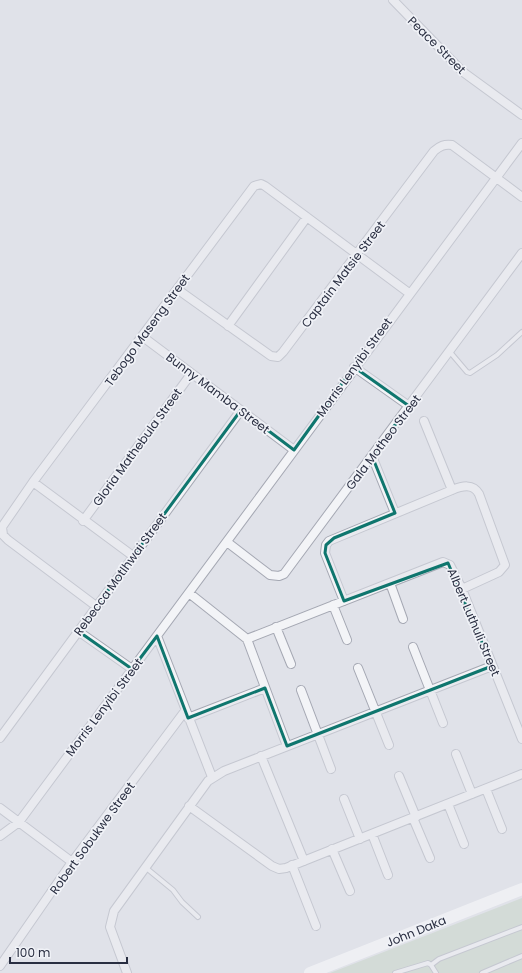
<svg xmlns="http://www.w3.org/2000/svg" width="522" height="973" font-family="Poppins,sans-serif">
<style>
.green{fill:#c3d3c1}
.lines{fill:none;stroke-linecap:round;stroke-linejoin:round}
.lane-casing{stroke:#a5a8b3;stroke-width:6}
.street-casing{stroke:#a5a8b3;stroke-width:10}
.lane{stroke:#f3f4f7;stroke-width:4}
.street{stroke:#f3f4f7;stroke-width:8}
.secondary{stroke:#fff;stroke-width:12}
.marked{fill:none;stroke:#0f766e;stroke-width:3;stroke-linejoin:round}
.labels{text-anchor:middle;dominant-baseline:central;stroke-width:3.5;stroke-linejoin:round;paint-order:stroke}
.street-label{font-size:12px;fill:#292e41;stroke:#f0f2f7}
</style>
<rect width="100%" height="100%" fill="#e0e2e9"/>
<path class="green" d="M522,898v75h-192z"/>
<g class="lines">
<g class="lane-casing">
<path id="lane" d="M450,352l17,20 3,1 27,-18 25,-23
M145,867l28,23 9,12 16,15
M431,965l8,-6 83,-32
M395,973l33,-10 3,2 5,8
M482,973l40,-17"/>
</g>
<g class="street-casing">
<path id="street" d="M393,0l70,72 59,43
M177,289l94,67 7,1 5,-5 151,-201c6,-5 10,-7 18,-6l70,52
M228,326l79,-109
M143,337l151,113
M354,367l55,39
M424,421l28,69
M372,456l23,57
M33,482l100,74
M83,521l108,-147
M227,542l43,33 9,1 5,-2 238,-321
M390,583l13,36
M189,593l58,46
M344,601l-19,-48 1,-8 3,-4 123,-51c10,-4 21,-7 27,4l26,71 -6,7 -37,17
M333,605l14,35
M96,606l-88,-66 -5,-5 -1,-8 31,-45 221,-296 7,-2 4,2 144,107
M276,627l15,37
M78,631l54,38
M157,636l55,141
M413,647l30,76
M358,668l31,77
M301,690l30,79
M188,718l77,-30
M0,738l241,-328
M287,746l-40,-107 196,-77 7,3 12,24 60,150
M456,754l16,40
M261,756l43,105
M399,776l17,41
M486,789l16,40
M344,799l16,40
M448,804l16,40
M189,806l83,60 7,3 7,-1 236,-94
M0,808l72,54
M413,818l17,40
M372,834l16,41
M0,836l19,-14 503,-679
M332,849l18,42
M292,865l24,61
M0,966l72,-104 113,-151
M127,973l-17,-46 4,-16 94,-130 16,-10 268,-105"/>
</g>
<use href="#lane" class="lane"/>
<use href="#street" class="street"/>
<path class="secondary" d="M310,973l212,-84"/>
</g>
<path d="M0 0H522V973H0ZM354,367l55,39 -37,50 23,57 -61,25 -8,7 -1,8 19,48 104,-38 44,103 -205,80 -22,-58 -77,30 -31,-82 -25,33 -54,-38 163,-221 53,40z" fill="#e0e2e9" fill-opacity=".55" fill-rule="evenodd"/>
<path class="marked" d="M354,367l55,39 -37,50 23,57 -61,25 -8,7 -1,8 19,48 104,-38 44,103 -205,80 -22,-58 -77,30 -31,-82 -25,33 -54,-38 163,-221 53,40z"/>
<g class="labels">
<g class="street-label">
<text transform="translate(437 45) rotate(45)">Peace Street</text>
<text transform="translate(343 274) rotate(-53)">Captain Matsie Street</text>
<text transform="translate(147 330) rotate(-54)">Tebogo Maseng Street</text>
<text transform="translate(354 367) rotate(-54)">Morris Lenyibi Street</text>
<text transform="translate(218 393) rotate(37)">Bunny Mamba Street</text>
<text transform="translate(383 442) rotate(-53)">Gala Motheo Street</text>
<text transform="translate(137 447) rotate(-54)">Gloria Mathebula Street</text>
<text transform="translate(120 574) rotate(-54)">Rebecca Motlhwai Street</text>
<text transform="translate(474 622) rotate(67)">Albert Luthuli Street</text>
<text transform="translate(104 707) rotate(-53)">Morris Lenyibi Street</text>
<text transform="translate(92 838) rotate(-54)">Robert Sobukwe Street</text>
<text transform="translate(416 931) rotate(-22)">John Daka</text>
</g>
</g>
<path d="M10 957v6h117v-6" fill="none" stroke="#292e41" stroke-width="2"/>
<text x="16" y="957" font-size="12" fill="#292e41" stroke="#f0f2f7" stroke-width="3" paint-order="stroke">100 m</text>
</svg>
